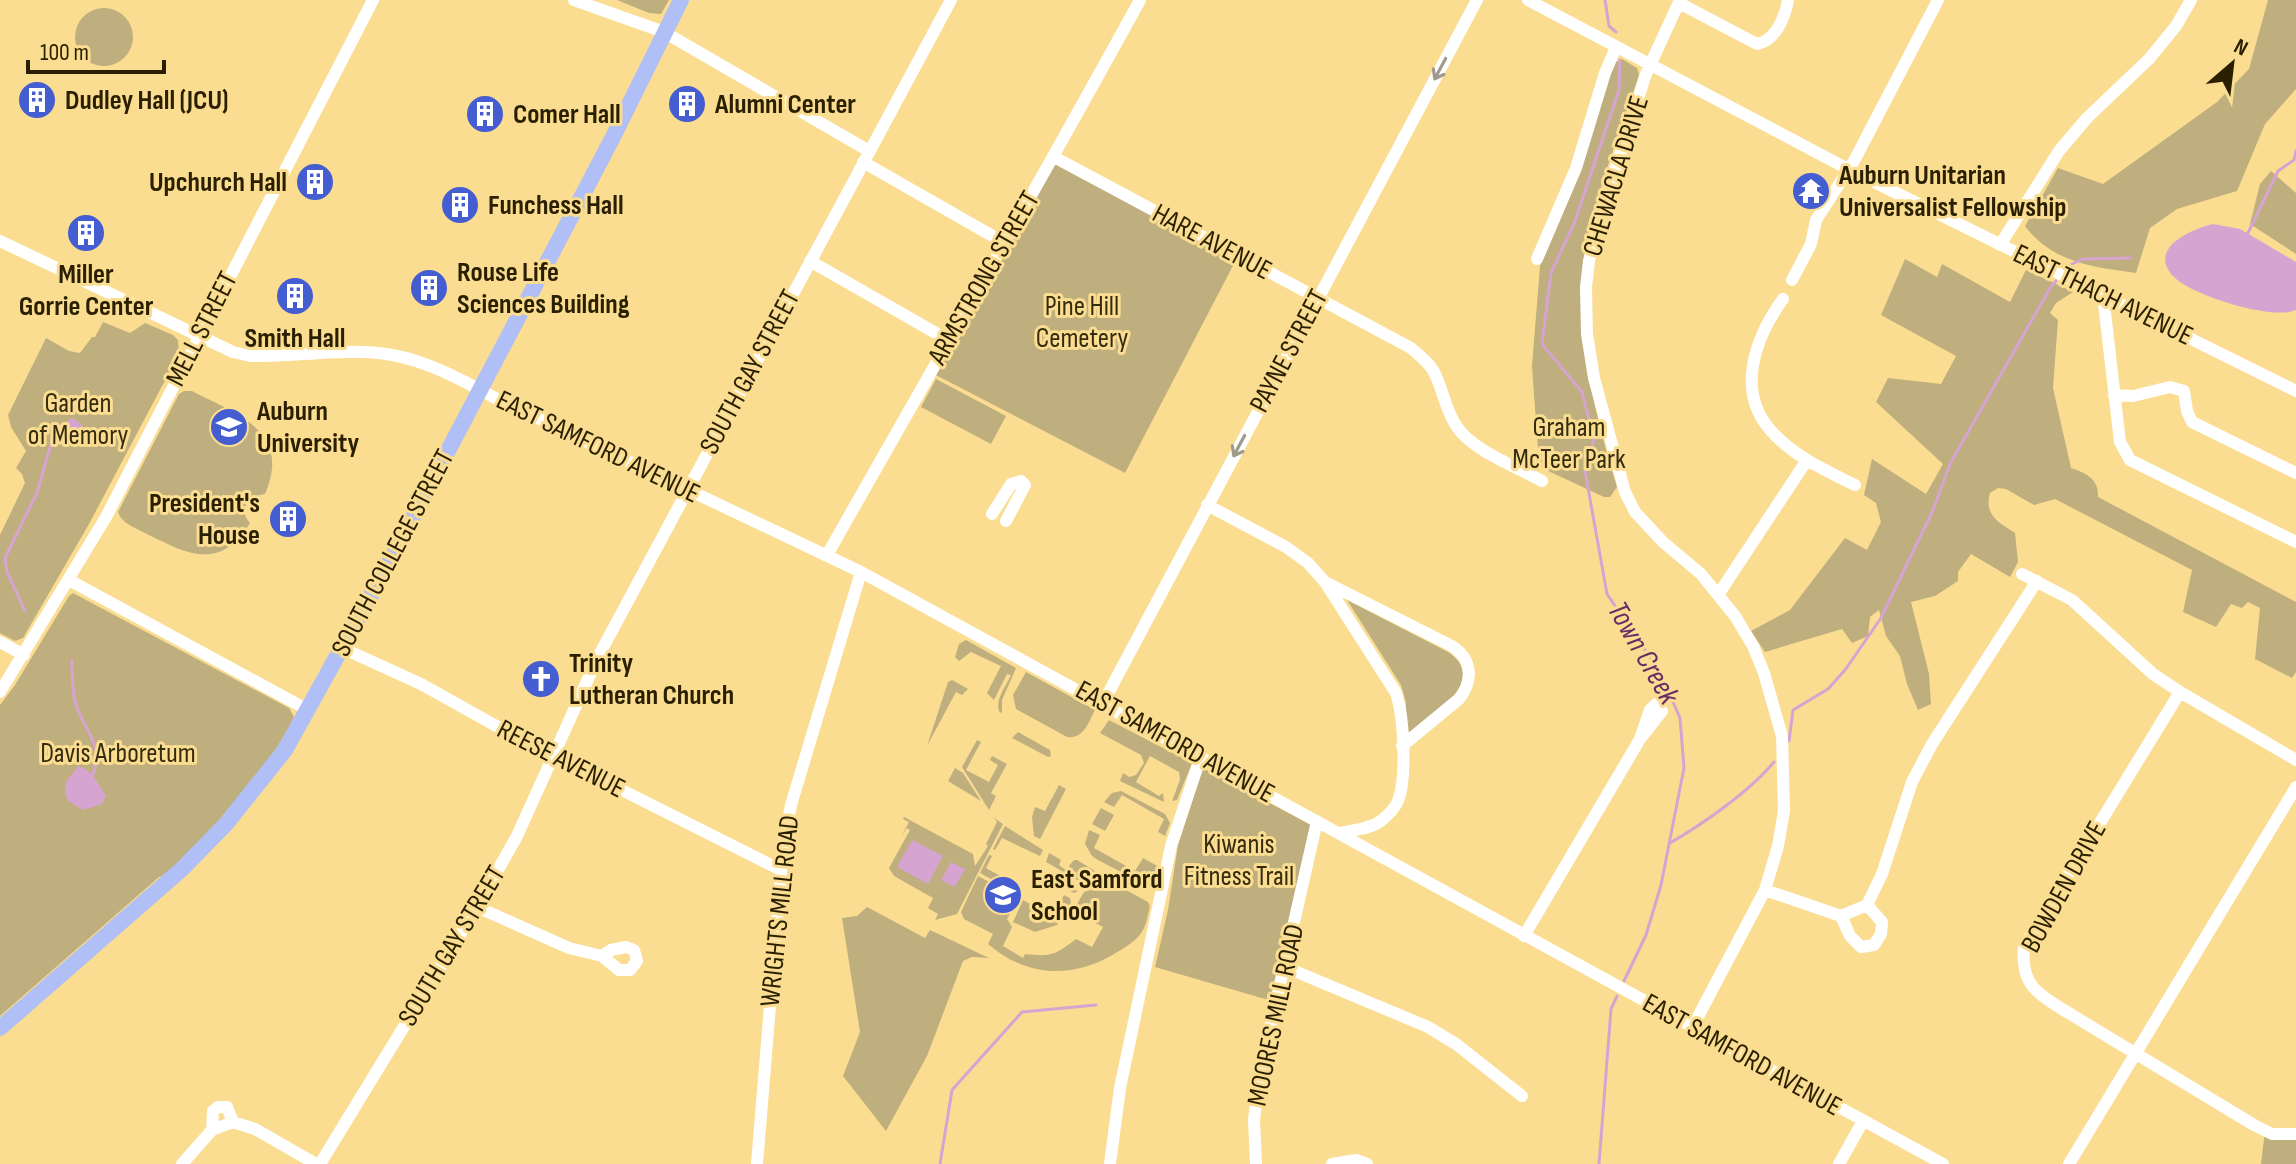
<svg xmlns="http://www.w3.org/2000/svg" width="2296" height="1164" font-family="'Sofia Sans Condensed',sans-serif">
<style>
.green{fill:#bfae7e}
.water{fill:#d6a4d0}
.lines{fill:none;stroke-linecap:round;stroke-linejoin:round}
.stream{stroke:#d6a4d0;stroke-width:3}
.minor{stroke:#fff;stroke-width:12}
.major{stroke:#b0bff5;stroke-width:16}
.oneway{stroke:#9f9a8c}
.labels{text-anchor:middle;dominant-baseline:central;stroke-width:6;stroke-linejoin:round;paint-order:stroke}
.poi-label{font-size:28px;font-weight:bold;fill:#2a1f00;stroke:#fadd91;text-anchor:start}
.street-label{font-size:28px;fill:#2a1f00;stroke:#fadd91}
.park-label{font-size:28px;fill:#352b0f;stroke:#fadd91}
.water-label{font-size:30px;font-style:italic;fill:#682d64;stroke:#fadd91}
</style>
<rect width="100%" height="100%" fill="#fadd91"/>
<path class="green" d="M617,0h52l-8,14 -12,-1z
M2268,0h28v89l-31,35 -28,67 -60,18 -27,19 -14,45c-43,-6 -83,-10 -111,-47l33,-58 45,16 114,-82 32,-33z
M75 37a29 29 0 1 1 58 0a29 29 0 1 1-58 0Z
M1622,59l15,9 2,7c-19,59 -45,121 -55,183 -11,72 12,160 33,229l-7,10h-6l-60,-28 -5,-5 -7,-98 8,-100 72,-202z
M1054,157l184,99 -113,217 -195,-101z
M2271,171l25,22v61l-46,-30 10,-40z
M1905,259l32,18 5,-13 68,38 16,-32 47,22 -17,11 -6,10 8,7 -5,68 18,80c15,5 28,11 27,29l198,105v70l-4,6 -37,-19 5,-51 -12,-6 -6,6 -11,-4 -15,23 -33,-15 9,-42 -137,-71 -21,6 -28,-16 -8,-1 -8,5c-6,22 8,29 25,40l3,29 -8,15 -39,-23 -13,18v9l-23,15 -24,6 18,72 2,30 -13,6 -11,-26 -7,-28 -14,-20 -7,-26 -9,7 -2,19 -16,7 -10,-14 -77,23 -14,-21 39,-21 55,-72 22,12 14,-28 -5,-19 -12,-8 8,-36 54,35 17,-30 -67,-62 12,-24 53,6 15,-28 -75,-41z
M103,322l27,11 15,-10 28,12 5,5 1,14 -90,170 -66,114 -8,3 -15,-8v-98l25,-52 -3,-9 -6,-6 10,-17 -15,-24 -3,-12 38,-77 23,13 11,2 12,-16h3z
M936,379l70,37 -15,28 -70,-37z
M184,391h8c46,24 100,40 73,103l-14,3c-8,8 -9,18 -1,26 -30,49 -63,31 -103,11 -11,-6 -25,-10 -29,-22l61,-118z
M73,593l216,115 5,9c-20,43 -56,79 -85,115 -13,15 -28,24 -38,41l-12,4 -159,139v-311l15,-20 54,-89z
M1347,600l101,52c44,29 -21,68 -43,87l1,-36 -5,-18z
M966,640l50,28 -14,32v12l-2,1c-6,-13 5,-25 11,-38l-4,-1 -13,26 -7,-7 14,-27 -30,-14 -12,9 -4,-4 4,-13z
M1026,672l69,38c-7,13 -11,29 -28,27l-51,-28 -3,-14z
M952,680l16,9 -6,6 -6,-3 -29,54 21,-64z
M1109,720l83,43 -15,37 -5,1 8,-21 -1,-8 -29,-16 -14,26 23,14 4,-3 1,9 -44,-21 3,-8 6,4 7,-2 8,-12 -3,-8 -41,-22z
M1018,732l32,18 1,6 -3,1 -36,-19z
M977,740l4,2 -15,28 23,12 9,-17 -8,-5 2,-4 15,8 -16,29 5,3 -7,14 -27,-43z
M955,768l8,5 18,28 -33,-20z
M1203,768l108,57 -39,176 -117,-34 13,-57 10,-65z
M1059,785l7,4 -26,50 -6,-3 -2,-19 3,-10 10,4z
M1121,791l44,23 5,9 -5,13 -7,-4 6,-13 -42,-24 -8,12 -10,-5 8,-9z
M1101,808l13,7 -9,16 -13,-7z
M904,817l69,37 2,12 13,-20 -2,-2 11,-22 -3,-4 9,6 -46,90 -22,6 3,-6 -10,-6 5,-10 -39,-22 -5,-8 21,-38 -3,-2 -5,7 7,-13 -6,-3z
M1005,826l38,24 -3,6 -38,-18 -7,12 -2,-1z
M1089,830l11,5 -6,13 41,23 8,-13 16,9 -3,17 -10,1 -48,-25 -6,-4 -7,-12z
M1049,853l12,7 -2,5 8,6 10,21 -3,1 -13,-7 6,-12 -21,-12z
M989,855l3,1 -6,12 36,20 -2,7 -40,-22z
M1074,860h3l34,21 -29,9 -13,-24z
M978,876l41,22 -12,21 5,8 -9,19 20,12 2,-4c27,3 30,1 51,-15l16,8 11,-20 -30,-16 11,-19 29,-9 35,19 2,4c-2,8 -3,17 -7,24 -5,10 -19,18 -29,24 -42,25 -88,23 -126,-10l5,-10 -29,-15 -3,-7z
M1064,895l6,3 1,5 -14,22 -22,7 -22,-10 10,-22 14,8 -6,8 3,1 8,-8 7,3 7,-2z
M867,907l58,31 5,-8 59,28 -17,-1 -9,4 -36,95 -41,75 -43,-55 17,-44 -18,-114 15,-2z
M2265,1131l31,3v30h-35z"/>
<path class="water" d="M2213,224l27,5 56,33v48c-23,11 -106,-15 -123,-34 -26,-28 19,-47 40,-52z
M73,418l8,6 3,9 -2,4 -24,3 -5,-3 2,-10z
M78,766c14,4 21,19 28,30l-4,8 -19,6 -15,-9c-8,-21 1,-20 10,-35z
M912,840l31,16 -15,28 -31,-17z
M951,862l14,7 -10,18 -14,-7z"/>
<g class="lines">
<path class="stream" d="M1605,0l4,26 7,6
M1620,60l-1,30 -44,131 -24,52 -9,71 40,48 12,47 -9,32 22,123 53,78 20,46 4,50 -23,117 -15,50 -22,46
M2247,235l31,-64 16,-11 2,-9
M2072,264l11,-5 48,-1
M25,611l-18,-39 -2,-14 32,-65 16,-56
M72,660c0,15 0,31 4,45 11,31 29,40 16,72
M1789,741l4,-31 35,-21 17,-19 36,-52 52,-108 17,-46 100,-176 6,-7
M1670,843c33,-19 80,-52 104,-81
M940,1164l12,-74 70,-78 74,-7
M1599,1164l12,-155 6,-13"/>
<path class="minor" d="M574,0l90,32 205,119
M1528,0l320,169 448,222
M1680,0l-34,74 -47,146 -10,41 -3,26 1,47 7,44 31,114 10,20 28,30 38,32 34,42 18,30 11,27 18,63 2,75 -6,35 -13,44 -73,138
M1679,3l78,41c18,-3 28,-26 31,-44
M1054,157l357,191c8,7 16,13 22,22 10,18 12,40 24,57 15,23 60,40 85,54
M863,162l140,80
M0,241l233,111 17,4c46,1 96,-9 142,-1 36,6 72,26 103,43l366,174 1082,592
M2000,245l59,-94 28,-33 62,-59 27,-33 15,-26
M1537,259l39,-91 29,-95 11,-26
M810,261l138,79
M1792,280l19,-36 5,-24 38,-59 84,-161
M2103,295l17,147 10,18 166,82
M1783,299c-29,40 -49,96 -8,136 22,23 52,36 80,50
M2114,395l19,1 37,-9 14,4 3,20 5,11 104,51
M1207,505l79,42 22,16 17,19 71,111c8,24 11,85 2,108 -3,7 -10,14 -16,19 -10,9 -30,10 -42,13
M992,514l19,-30 10,-3 4,4 -19,36
M827,555c105,-185 211,-369 313,-555
M2022,574l50,26 81,74 27,18 116,68
M69,580l239,130
M1327,583l125,63c20,13 22,34 7,53l-57,47
M1718,595l89,-135
M0,642l24,13
M342,648l79,36 131,73 38,17 191,96
M0,692l106,-175 267,-517
M2180,692l-156,255c-3,36 10,44 38,62l192,116 18,9h24
M1103,703l374,-703
M1656,704l6,7 -22,28 10,-29z
M1765,890l76,26 26,-11 15,-31 30,-92 20,-38 105,-163
M477,907l92,41 33,8
M1841,916l9,20 11,11 13,-2 7,-11 1,-12 -15,-17
M1524,936l116,-197
M626,947l8,3 3,11 -7,9h-11l-17,-14 9,-6z
M1285,967l143,60 28,17 66,52
M212,1130l1,-19 5,-4h9l6,15
M182,1164l30,-34 21,-8 22,7 61,35
M320,1164l157,-257 40,-71 81,-179 353,-657
M757,1164l26,-316 8,-43 70,-233
M1110,1164l10,-76 51,-242 30,-90
M1256,1164l-2,-44 6,-48 57,-251
M1332,1164l24,-4 11,4
M1839,1164l24,-43
M2069,1164l227,-377"/>
<path class="major" d="M0,1028l182,-159 44,-45 59,-74 105,-189 222,-422 69,-139"/>
</g>
<defs><path id="oneway-shaft" d="M-6 0H5M1.5-3L5.5 0L1.5 3" fill="none" stroke-width="1.6" stroke-linecap="round" stroke-linejoin="round" transform="scale(2)"/></defs>
<g class="oneway">
<use href="#oneway-shaft" transform="translate(1440 69) rotate(118)"/>
<use href="#oneway-shaft" transform="translate(1239 446) rotate(118)"/>
</g>
<defs>
<g id="building-disc" transform="scale(2)"><circle r="9.5" fill="#445dd0" stroke="#fadd91"/><path d="M-4-6H4V6H1V3H-1V6H-4ZM-2.5-4.3h1.7v1.8h-1.7ZM.8-4.3h1.7v1.8H.8ZM-2.5-1h1.7V.8h-1.7ZM.8-1h1.7V.8H.8Z" fill="#fff"/></g>
<g id="temple-disc" transform="scale(2)"><circle r="9.5" fill="#445dd0" stroke="#fadd91"/><path d="M0-6L5-2H3V0L6.5 2.5H4V6H1.5V3h-3V6H-4V2.5H-6.5L-3 0V-2H-5Z" fill="#fff"/></g>
<g id="university-disc" transform="scale(2)"><circle r="9.5" fill="#445dd0" stroke="#fadd91"/><path d="M0-5L7-2L0 1L-7-2ZM-4 1L0 2.5L4 1V4Q0 6-4 4Z" fill="#fff"/></g>
<g id="church-disc" transform="scale(2)"><circle r="9.5" fill="#445dd0" stroke="#fadd91"/><path d="M-1.2-6h2.4v3.5h3.3v2.4h-3.3V6h-2.4V-.1h-3.3v-2.4h3.3Z" fill="#fff"/></g>
<g id="school-disc" transform="scale(2)"><circle r="9.5" fill="#445dd0" stroke="#fadd91"/><path d="M0-5L7-2L0 1L-7-2ZM-4 1L0 2.5L4 1V4Q0 6-4 4Z" fill="#fff"/></g>
</defs>
<g fill-rule="evenodd">
<use href="#building-disc" x="37" y="100"/>
<use href="#building-disc" x="687" y="104"/>
<use href="#building-disc" x="485" y="114"/>
<use href="#building-disc" x="315" y="182"/>
<use href="#temple-disc" x="1811" y="191"/>
<use href="#building-disc" x="460" y="205"/>
<use href="#building-disc" x="86" y="233"/>
<use href="#building-disc" x="429" y="288"/>
<use href="#building-disc" x="295" y="296"/>
<use href="#university-disc" x="229" y="427"/>
<use href="#building-disc" x="288" y="519"/>
<use href="#church-disc" x="541" y="679"/>
<use href="#school-disc" x="1003" y="895"/>
</g>
<g class="labels">
<g class="poi-label">
<text x="65" y="100">Dudley Hall (JCU)</text>
<text x="715" y="104">Alumni Center</text>
<text x="513" y="114">Comer Hall</text>
<text x="1839" y="175">Auburn Unitarian<tspan x="1839" dy="32">Universalist Fellowship</tspan></text>
<text x="287" y="182" text-anchor="end">Upchurch Hall</text>
<text x="488" y="205">Funchess Hall</text>
<text x="457" y="272">Rouse Life<tspan x="457" dy="32">Sciences Building</tspan></text>
<text x="86" y="274" text-anchor="middle">Miller<tspan x="86" dy="32">Gorrie Center</tspan></text>
<text x="295" y="338" text-anchor="middle">Smith Hall</text>
<text x="257" y="411">Auburn<tspan x="257" dy="32">University</tspan></text>
<text x="260" y="503" text-anchor="end">President's<tspan x="260" dy="32">House</tspan></text>
<text x="569" y="663">Trinity<tspan x="569" dy="32">Lutheran Church</tspan></text>
<text x="1031" y="879">East Samford<tspan x="1031" dy="32">School</tspan></text>
</g>
<g class="street-label">
<text transform="translate(1616 176) rotate(-73)">CHEWACLA DRIVE</text>
<text transform="translate(1212 242) rotate(28)">HARE AVENUE</text>
<text transform="translate(984 278) rotate(-60)">ARMSTRONG STREET</text>
<text transform="translate(2103 295) rotate(26)">EAST THACH AVENUE</text>
<text transform="translate(202 329) rotate(-63)">MELL STREET</text>
<text transform="translate(1289 351) rotate(-62)">PAYNE STREET</text>
<text transform="translate(750 372) rotate(-62)">SOUTH GAY STREET</text>
<text transform="translate(598 447) rotate(26)">EAST SAMFORD AVENUE</text>
<text transform="translate(393 553) rotate(-62)">SOUTH COLLEGE STREET</text>
<text transform="translate(1175 742) rotate(29)">EAST SAMFORD AVENUE</text>
<text transform="translate(561 759) rotate(27)">REESE AVENUE</text>
<text transform="translate(2064 887) rotate(-61)">BOWDEN DRIVE</text>
<text transform="translate(780 911) rotate(-84)">WRIGHTS MILL ROAD</text>
<text transform="translate(452 946) rotate(-59)">SOUTH GAY STREET</text>
<text transform="translate(1276 1015) rotate(-78)">MOORES MILL ROAD</text>
<text transform="translate(1742 1055) rotate(29)">EAST SAMFORD AVENUE</text>
</g>
<g class="park-label">
<text x="1082" y="306">Pine Hill<tspan x="1082" dy="32">Cemetery</tspan></text>
<text x="78" y="403">Garden<tspan x="78" dy="32">of Memory</tspan></text>
<text x="1569" y="427">Graham<tspan x="1569" dy="32">McTeer Park</tspan></text>
<text x="118" y="753">Davis Arboretum</text>
<text x="1239" y="844">Kiwanis<tspan x="1239" dy="32">Fitness Trail</tspan></text>
</g>
<g class="water-label">
<text transform="translate(1643 653) rotate(60)">Town Creek</text>
</g>
</g>
<g transform="translate(2232 64) rotate(28)" stroke="#fadd91" stroke-width="6" paint-order="stroke">
<path d="M0-6L14 30L0 20L-14 30Z" fill="#2a1f00"/>
<text y="-12" font-size="22" font-weight="bold" text-anchor="middle" fill="#2a1f00">N</text>
</g>
<path d="M28 60v12h136v-12" fill="none" stroke="#2a1f00" stroke-width="4"/>
<text x="40" y="60" font-size="24" fill="#2a1f00" stroke="#fadd91" stroke-width="6" paint-order="stroke">100 m</text>
</svg>
